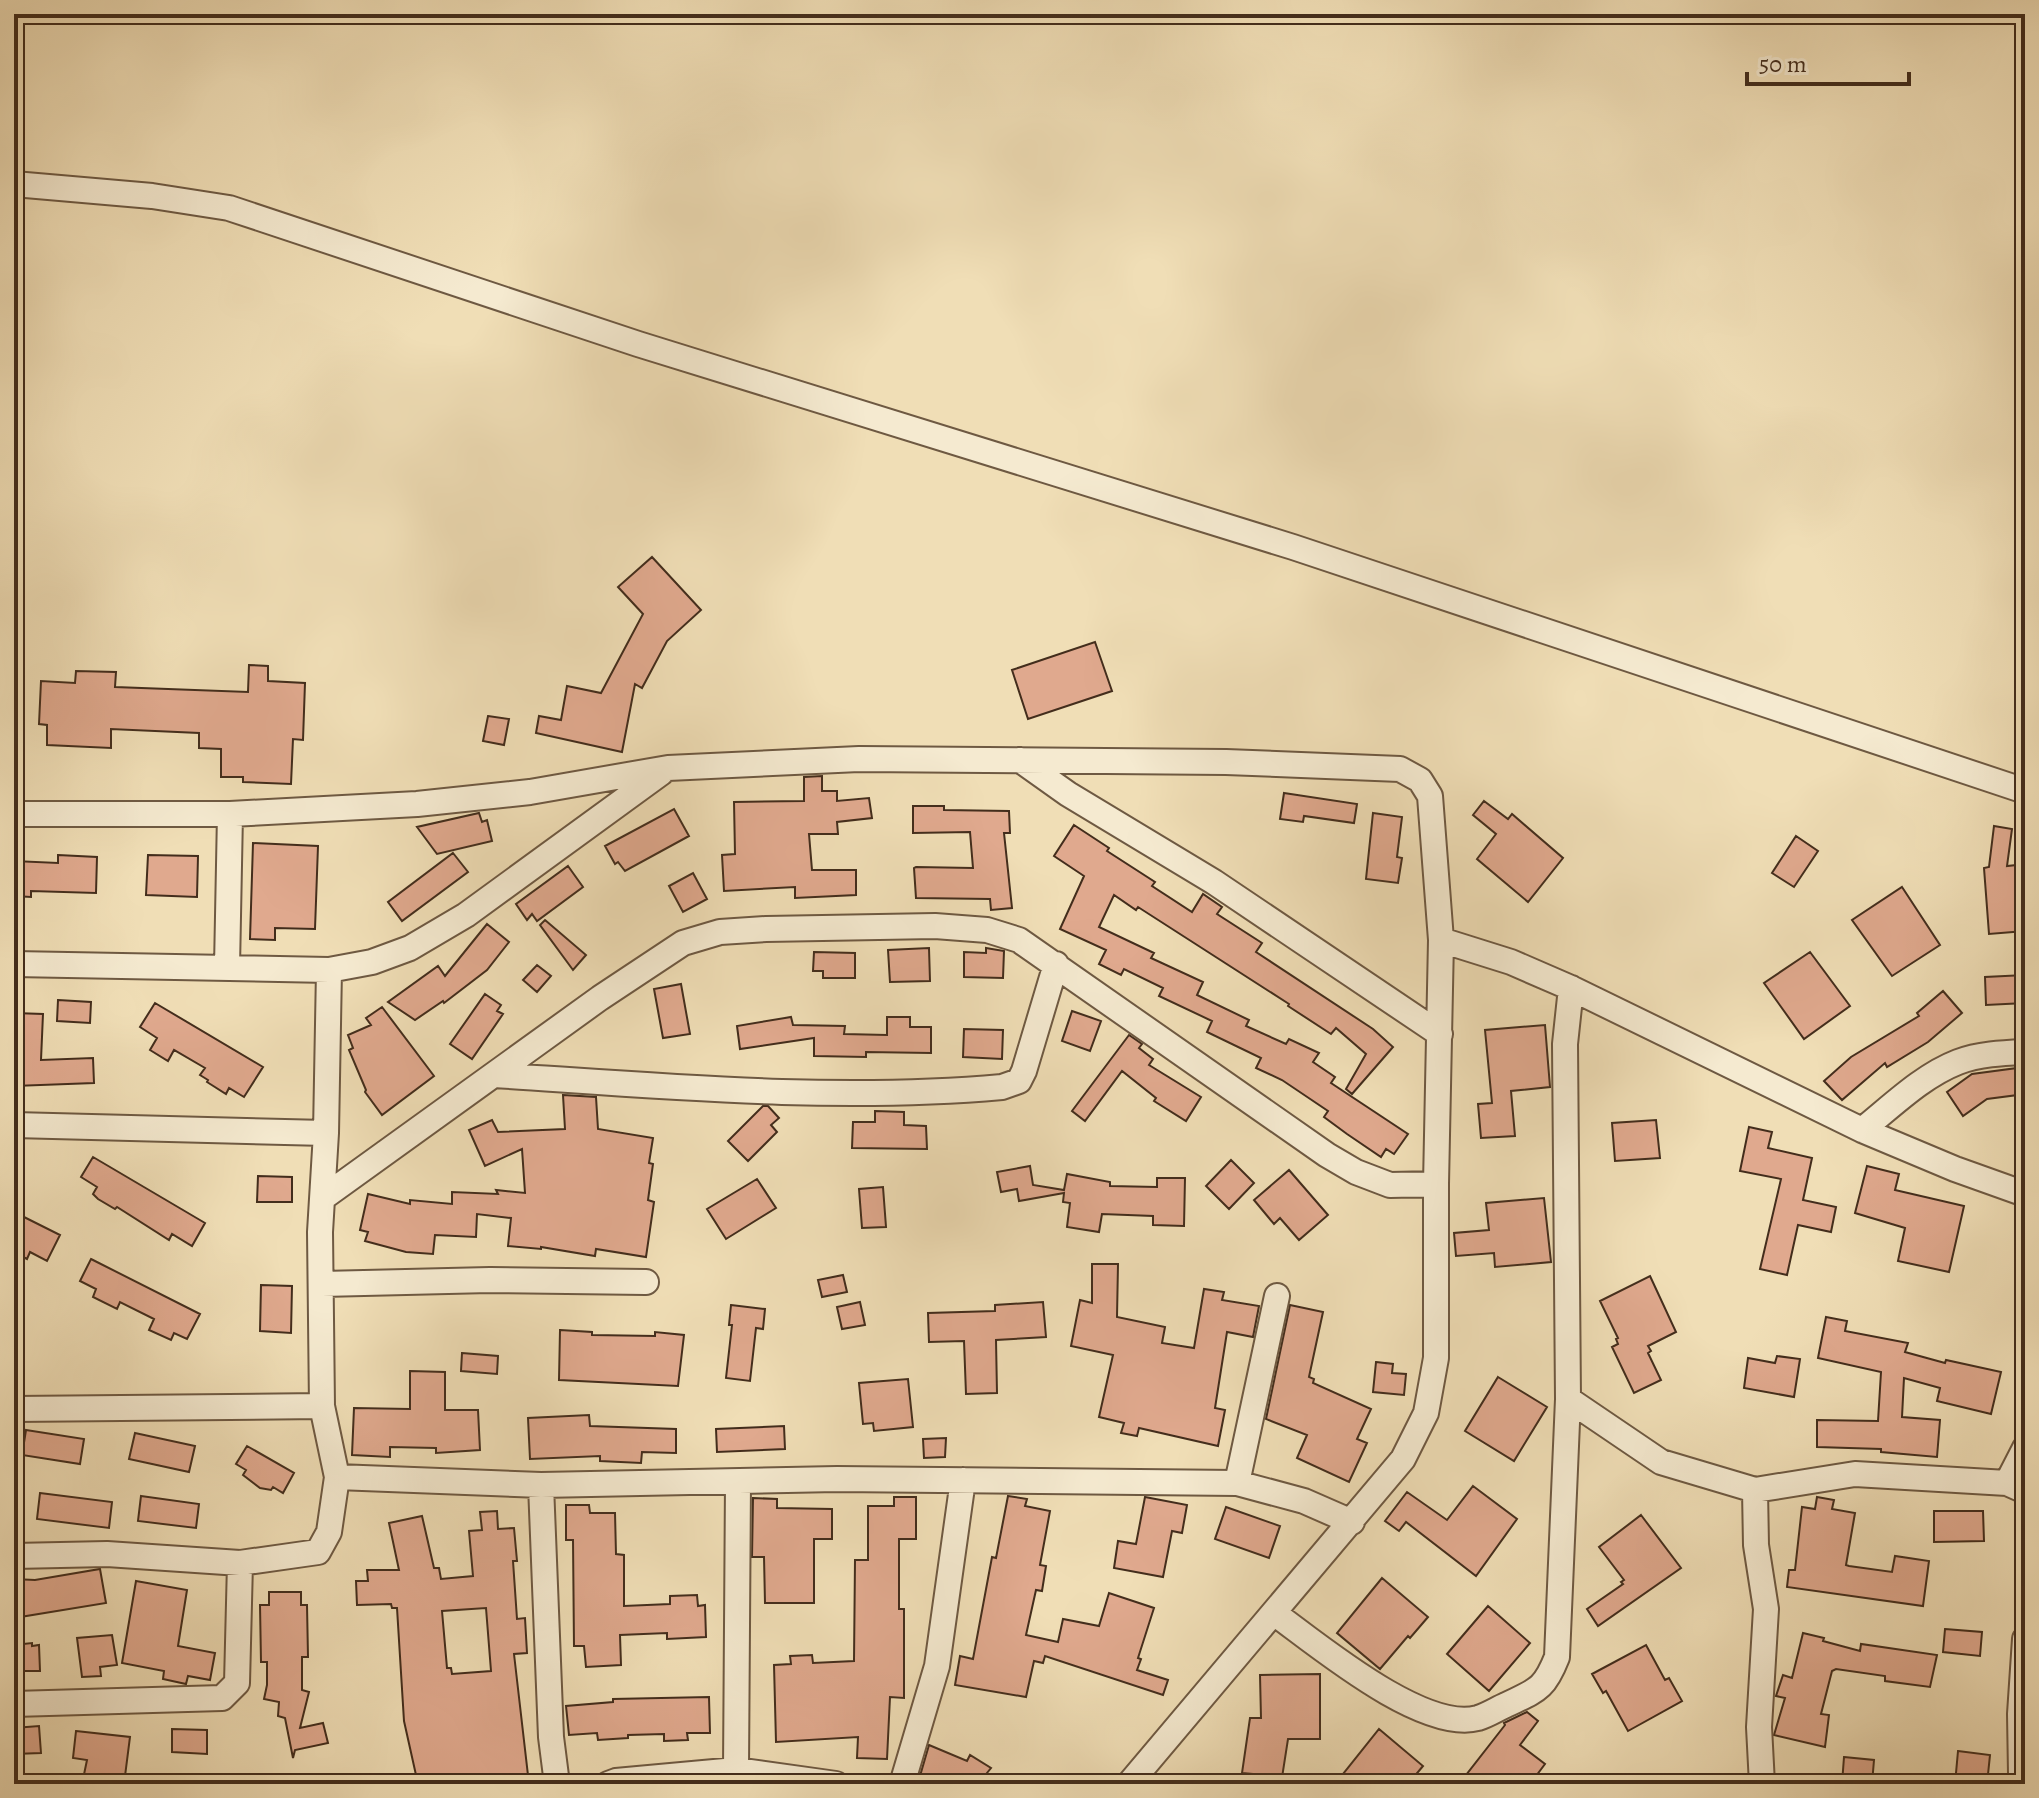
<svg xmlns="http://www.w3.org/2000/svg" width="2039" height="1798" font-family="Alegreya,serif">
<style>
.building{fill:#e0a98e;stroke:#432d1c;stroke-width:2;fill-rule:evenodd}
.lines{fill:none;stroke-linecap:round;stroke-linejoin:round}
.minor-casing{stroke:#6e5942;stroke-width:28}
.minor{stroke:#f5ead0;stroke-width:24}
</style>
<rect width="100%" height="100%" fill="#f0deb6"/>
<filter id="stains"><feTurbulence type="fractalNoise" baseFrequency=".0025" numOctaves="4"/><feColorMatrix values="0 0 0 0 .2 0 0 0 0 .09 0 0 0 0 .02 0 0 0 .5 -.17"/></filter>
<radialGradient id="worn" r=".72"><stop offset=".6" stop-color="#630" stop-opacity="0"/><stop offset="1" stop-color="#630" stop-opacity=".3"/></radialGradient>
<path class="building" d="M652,557l49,53 -34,31 -25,47 -7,-4 -13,68 -86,-19 3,-17 22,4 6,-34 34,7 42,-79 -25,-27z
M1095,642l17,49 -84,28 -16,-49z
M249,665l19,1v15l37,2 -2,57 -10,-1 -2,45 -48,-2v-5h-22v-28l-22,-1v-15l-88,-4v19l-64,-3v-20l-8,-1 2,-43 34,2 1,-12 40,1 -1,15 133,5z
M488,716l21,3 -5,26 -21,-4z
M822,776v15h15v10l32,-3 3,20 -35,4 1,12h-29l3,36h44v25l-61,3v-11l-71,4 -2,-36 13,-1 -1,-52 70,-1v-24z
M1284,793l73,11 -3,19 -50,-7 -1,6 -23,-3z
M1484,801l24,18 4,-5 51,44 -35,44 -51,-43 19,-25 -23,-19z
M913,806h31v4l65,1 1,22h-6l8,75 -21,2 -1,-11 -74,-1 -2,-30 2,-1 57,1 -3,-36 -57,1z
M674,809l15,27 -64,35 -7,-9 -3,2 -10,-18z
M479,813l3,9 5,-2 5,21 -55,13 -20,-27z
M1373,813l29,4 -5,40 5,1 -4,25 -32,-4z
M1074,825l35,23 -2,3 48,31 -3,4 40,26 11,-18 19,13 -5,7 45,29 -6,9 117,77 20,18 -41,47 -6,-5 20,-35 -30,-26 -5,6 -43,-28 1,-2 -151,-97 -2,3 -22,-15 -15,32 55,26 -3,5 52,24 -6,13 52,25 -3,6 40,18 3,-5 30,14 -6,9 22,15 -4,6 77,51 -14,20 -8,-5 -5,8 -34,-23 -23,-17 4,-6 -46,-31 -26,-12 5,-10 -54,-26 5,-11 -53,-25 4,-8 -39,-19 -3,6 -22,-11 7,-14 -46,-21 24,-53 -30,-20z
M1994,826l18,3 -5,37 18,-2v67l-36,3 -5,-66 5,-1z
M1796,836l22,15 -24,36 -22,-14z
M253,843l65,3 -3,83 -40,-1v12l-25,-1z
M453,853l15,19 -66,49 -14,-19z
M58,855l39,2 -1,36 -65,-2v6l-17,-1v-35l44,2z
M148,855l50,1 -1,41 -51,-2z
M568,866l15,21 -46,34 -5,-7 -5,6 -11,-16z
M693,873l14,26 -24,13 -14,-26z
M1902,887l38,58 -48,31 -40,-56z
M545,920l41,35 -13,15 -33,-45z
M487,924l22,18 -22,28 -43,33 -1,-2 -28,19 -27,-18 50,-36 7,10z
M929,948l1,33 -40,1 -2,-32z
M986,948l18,3 -1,27 -39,-1v-25l22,1z
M814,952l41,1v25h-32v-7h-10z
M1810,952l40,54 -46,33 -40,-56z
M537,965l14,11 -14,16 -14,-12z
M2025,975v28l-39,2 -1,-28z
M681,984l9,50 -27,4 -9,-49z
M1943,991l19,22 -34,29 -41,25 -2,-4 -43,37 -18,-19 27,-24 68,-41 -2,-3z
M485,994l16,11 -4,6 6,3 -31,45 -22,-15z
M58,1000l33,2 -1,21 -33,-2z
M155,1003l108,64 -19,30 -15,-9 -3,6 -19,-12 1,-2 -8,-5 5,-7 -31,-18 -6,11 -18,-11 7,-12 -17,-11z
M382,1007l52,69 -52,39 -17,-23 1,-2 -17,-40 4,-2 -5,-13 23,-10 -5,-7z
M1072,1011l29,10 -11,30 -28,-10z
M14,1013l29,1 -2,46 52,-2 1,25 -80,3z
M791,1017l2,8 52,1 -1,8 43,1v-18h23v10h21v26l-65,-1v5l-52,-1v-18l-74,11 -3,-23z
M1545,1025l5,62 -39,4 4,45 -34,2 -3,-34 14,-1 -7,-73z
M964,1029l39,1 -1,29 -39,-2z
M1129,1035l13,9 -3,4 14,11 -4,6 52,32 -15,24 -32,-20 2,-3 -34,-27 -37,50 -13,-10z
M2025,1067v27l-38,5 -24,17 -16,-24 25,-18z
M563,1095l33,2 2,32 55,9 -4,25 4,1 -5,36 6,2 -8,55 -50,-8 -1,7 -54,-9v2l-33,-3 3,-28 -34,-4 -1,23 -41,-2 -2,19 -27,-2 -41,-11 3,-9 -8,-2 8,-36 42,10v-4l42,4v-12l46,2 -2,-4 29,3 -3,-44 -37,17 -16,-36 23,-10 6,12 67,-3z
M763,1106h5l11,12 -8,7 6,7 -29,29 -20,-20z
M875,1111l29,1v13l22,1 1,23 -75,-1 1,-26h22z
M1656,1120l4,38 -45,3 -3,-38z
M1749,1127l23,5 -4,16 44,10 -9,42 33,7 -5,25 -33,-7 -11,50 -27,-6 21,-90 -41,-8z
M93,1157l112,66 -13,23 -20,-12 -3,6 -52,-33 -2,2 -17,-10 -5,-5 4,-7 -16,-10z
M1231,1160l23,23 -25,26 -23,-23z
M1030,1166l3,19 31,5 3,-16 43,8v4l47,1v-9h28l-1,48 -31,-1v-9l-51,-2 -3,18 -32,-5 3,-24 -7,-1 1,-9 -45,8 -2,-12 -16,3 -4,-20z
M1867,1166l32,8 -4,16 69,16 -15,66 -51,-11 7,-33 -50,-15z
M1289,1170l39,45 -29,25 -19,-22 -6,6 -20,-24z
M258,1176l34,1v25h-35z
M757,1179l19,29 -50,31 -19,-30z
M883,1187l3,40 -24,1 -3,-39z
M1544,1198l7,64 -56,5 -1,-14 -38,3 -2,-23 35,-3 -3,-27z
M14,1212l46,23 -13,26 -17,-9 -3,7 -13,-7z
M91,1259l109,55 -13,25 -13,-6 -3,7 -22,-10 5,-11 -34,-17 -3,7 -24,-12 3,-8 -16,-8z
M1092,1264h26l-1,53 48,10 -3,16 32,5 10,-59 20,3 -2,8 37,6 -6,31 -26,-5 -12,76 10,2 -7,36 -79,-18 -2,8 -16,-3 3,-10 -25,-6 14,-62 -42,-9 9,-46 12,3z
M843,1275l4,17 -25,5 -4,-17z
M1650,1276l26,56 -28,14 3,5 -3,2 13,27 -27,13 -22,-46 6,-3 -2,-5 2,-1 -18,-37z
M261,1285l31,1 -1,47 -31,-2z
M860,1302l5,23 -23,4 -5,-22z
M1043,1302l3,35 -50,3 1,53 -31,1 -2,-53 -35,1 -1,-29 67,-2v-6z
M731,1305l34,4 -2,20 -7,-1 -6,53 -24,-3 6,-53h-3z
M1290,1305l33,7 -14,65 5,2 -1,4 58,26 -14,30 10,4 -18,39 -52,-24 10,-23 -41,-16z
M1826,1317l21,4 -2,10 63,12 -3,9 40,11 1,-3 55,12 -10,42 -54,-13 3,-13 -36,-10 -2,39 38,3 -3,37 -56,-5v-3l-64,-2v-27l61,1 3,-49 -63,-14z
M560,1330l32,2v3l63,1v-4l29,3 -6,51 -119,-6z
M462,1353l36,3 -1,18 -36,-3z
M1777,1356l23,3 -6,38 -50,-9 4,-30 27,5z
M1376,1362l17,2 -1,9 14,1 -2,21 -31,-3z
M410,1371l35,1v38h33l2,40 -44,3v-5l-46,-1v10l-38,-2 2,-47 56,1z
M1498,1377l49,30 -33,54 -49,-30z
M908,1379l5,48 -39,4 -1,-8 -10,1 -4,-41z
M589,1415l1,11 86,3v24l-34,-1 -1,11 -41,-2v-5l-70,3 -2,-41z
M784,1426l1,23 -68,3 -1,-23z
M26,1430l58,9 -4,25 -58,-9z
M135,1433l60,13 -6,26 -60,-13z
M946,1438l-1,19 -21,1 -1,-19z
M247,1446l47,27 -11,20 -10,-6 -2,3 -11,-2 -17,-13 3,-5 -10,-6z
M1473,1486l44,33 -41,57 -70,-54 -7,9 -14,-10 22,-29 40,28z
M40,1493l72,9 -3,26 -72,-9z
M141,1496l58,8 -3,24 -58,-7z
M1008,1496l19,3 -2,7 25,5 -10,54 6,1 -4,25 -6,-1 -10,45 32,7 5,-23 36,7 10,-33 45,15 -16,50 3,1 -4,11 31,10 -5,15 -118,-39 -2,7 -9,-2 -8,36 -71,-12 5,-29 13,3 19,-102 4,1z
M894,1497h22v42h-17v70h5v89l-14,-1 -3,62 -30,-1 1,-21 -82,5 -2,-77 17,-1 -1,-8 22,-1 1,8 41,-2 1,-101h13v-54h26z
M1145,1497l42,8 -5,28 -10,-2 -9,46 -49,-9 4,-27 18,3z
M1817,1497l17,3 -2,9 23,4 -9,52 3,1 43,6 3,-16 34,5 -6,45 -136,-19 2,-17h6l7,-63 13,2z
M753,1498l24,1v9l55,1v30h-18v64h-49l-1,-46h-12z
M566,1505h23l1,8h25l1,41 8,1v51l46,-2v-8l27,-1 1,11 7,-1 1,32 -39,2v-6l-47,2 1,30 -35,2 -2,-21h-10l-1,-106h-7z
M1226,1507l54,19 -11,32 -54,-19z
M497,1511l1,18 16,-1 3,33h-4l4,58 8,-1 2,35 -13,1 15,130h-111l-14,-63 -7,-113h-5l-1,-4 -34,1 -1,-24h12l-1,-11h32l-10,-47 33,-7 12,52h5l2,11 32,-3 -4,-45 13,-1 -2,-18zM486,1608l5,63 -39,3 -1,-6h-4l-5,-57z
M1934,1511h49l1,30 -50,1z
M1641,1515l40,53 -83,58 -11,-17 36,-25 -2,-2 3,-2 -25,-33z
M100,1569l6,34 -92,15v-39l21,1z
M1382,1578l46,39 -18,21 -2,-2 -28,33 -43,-36z
M136,1581l51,9 -9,56 37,7 -5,27 -22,-4 -2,8 -23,-5 1,-8 -42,-8z
M269,1592h32v13h6l1,52h-6v33l7,2 -9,36 23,-5 5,20 -33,7 -2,8 -8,-40 -7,-2 1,-14 -15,-3 3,-14v-23h-6l-1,-57h9z
M1488,1606l42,37 -41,48 -42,-37z
M1945,1629l37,3 -2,24 -37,-4z
M1803,1633l21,5 -1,3 37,10 1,-7 76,11 -7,32 -45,-6v-5l-49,-7 -4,2 -11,43 8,1 -4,32 -51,-12 11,-37 -9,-2 7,-21 9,3z
M112,1635l5,30 -17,2 1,9 -19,1 -5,-39z
M32,1643v3l7,-1 1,26h-26v-26z
M1646,1645l19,35 4,-2 13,23 -54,30 -22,-40 -3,2 -11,-19z
M1320,1674v65h-32l-7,45h-31l2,-10 -10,-1 8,-55h11l-1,-43z
M709,1697l1,36h-23l1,7 -24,1v-7l-36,1v3l-30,2 -1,-7 -28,2 -3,-29 47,-4v-3z
M1527,1712l11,9 -18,24 25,19 -15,20h-71l46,-59 -1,-2z
M39,1726l2,27 -27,1v-26z
M172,1729l35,1v24l-35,-2z
M1379,1729l44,37 -15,18h-73z
M76,1731l54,6 -6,47h-42l5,-24 -14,-2z
M929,1745l38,16 3,-6 21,13 -4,5 17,11h-63l-21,-8z
M1958,1751l32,4 -3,29h-32z
M1844,1757l30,3 -2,24h-30z"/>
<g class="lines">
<g class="minor-casing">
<path id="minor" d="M14,184l138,12 77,12 409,136 655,203 732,244
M1020,760l48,34 146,88 226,152
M14,814h216l187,-10 113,-12 138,-24 191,-9 367,3 174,7 20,11 10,16 11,144 -5,244v174l-10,55 -23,46 -274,325
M1441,940l70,22 60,26 291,142 93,39 70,25
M14,964l315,6 43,-8 38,-14 56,-33 195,-142
M227,967l3,-153
M1571,988l-6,56 3,355 93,63 94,28 100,-16 152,9 18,8
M494,1075c168,11 340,27 508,12l17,-6 5,-10 32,-107
M14,1125l312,8
M1862,1130c30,-24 60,-54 96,-68 21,-8 45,-9 67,-10
M324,1197l276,-199 83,-55 37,-11 46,-3 169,-3 52,4 32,10 308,215 29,17 34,13 46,-1
M322,1284l168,-4 156,2
M14,1409l308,-3
M337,1477l204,8 296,-6 400,4 67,18 48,21
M1237,1483l40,-187
M2007,1483l18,-35
M541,1485l10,252 6,47
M1755,1490l1,55 10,64 -7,118 3,57
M14,1556l93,-2 133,9 78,-11 11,-20 8,-55 -15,-71 -2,-174 6,-99 3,-163
M1274,1613c44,32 149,120 204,105 10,-3 19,-9 28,-13 31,-15 38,-15 51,-48l11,-258
M2025,1639l-5,75 1,60 4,7
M14,1704l208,-6 15,-15 3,-120
M736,1770l2,-288
M608,1784l8,-3 120,-11 100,14
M902,1784l35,-118 26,-186"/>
</g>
<use href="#minor" class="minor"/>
</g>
<rect width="2039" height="1798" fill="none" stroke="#f0deb6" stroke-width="48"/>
<rect x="16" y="16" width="2007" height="1766" fill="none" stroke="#432d1c" stroke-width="4"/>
<rect x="24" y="24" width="1991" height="1750" fill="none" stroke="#432d1c" stroke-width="2"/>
<path d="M1747 72v12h162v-12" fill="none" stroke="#432d1c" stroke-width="4"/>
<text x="1759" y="72" font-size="24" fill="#432d1c" stroke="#f5ead0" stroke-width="6" paint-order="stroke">50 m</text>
<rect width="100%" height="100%" filter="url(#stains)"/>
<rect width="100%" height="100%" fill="url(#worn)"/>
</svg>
